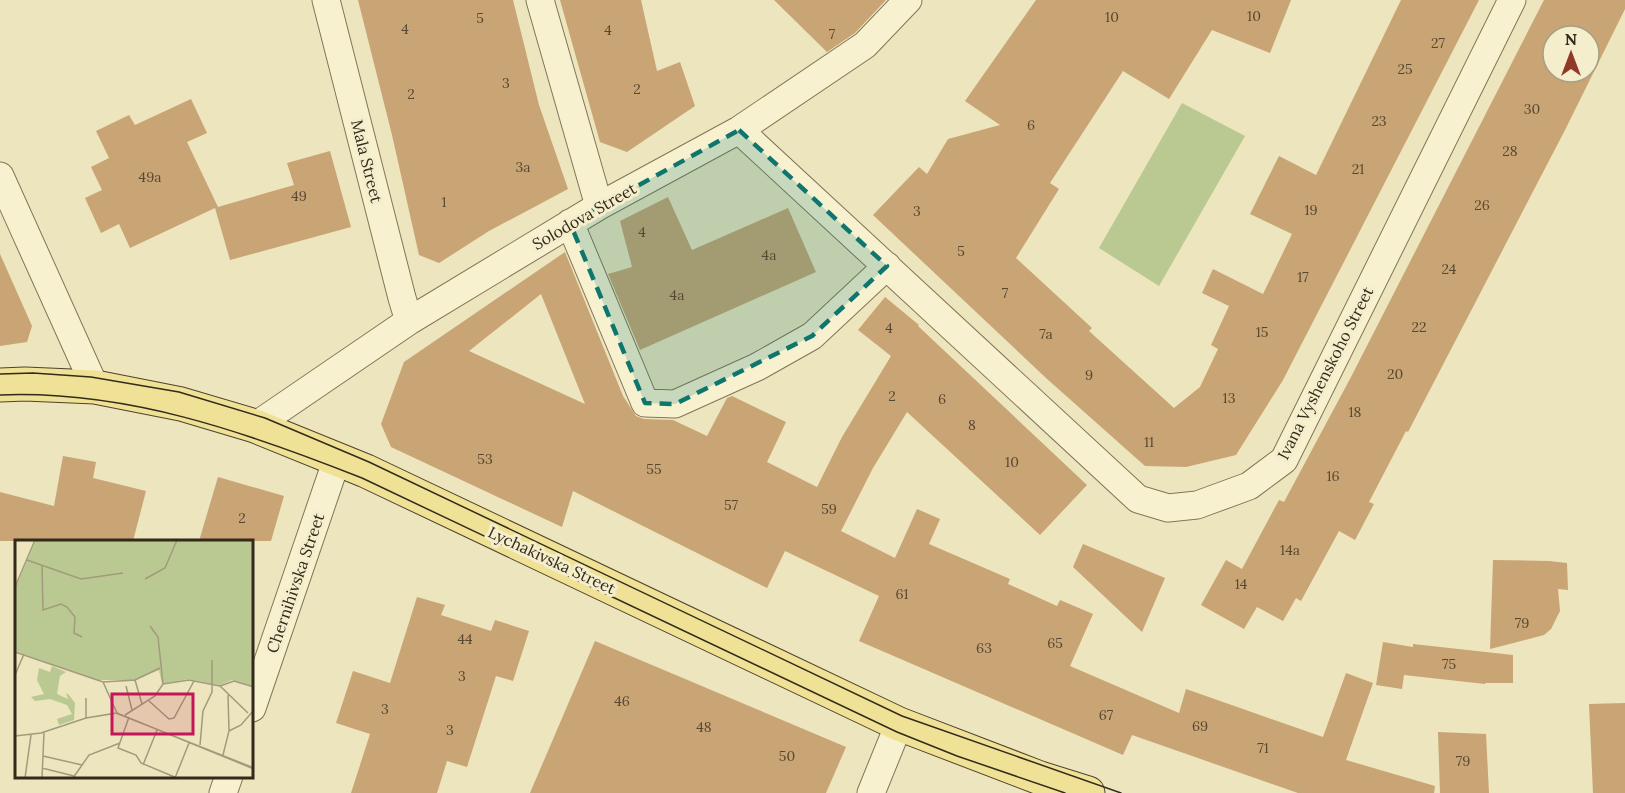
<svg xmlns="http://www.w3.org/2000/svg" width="1625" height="793" font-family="Lora,serif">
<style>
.green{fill:#bac992}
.building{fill:#c9a474;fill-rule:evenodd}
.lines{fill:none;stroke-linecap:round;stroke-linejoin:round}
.street-casing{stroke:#837557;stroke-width:29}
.primary-casing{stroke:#50422c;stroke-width:35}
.street{stroke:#f7f1d0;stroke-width:27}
.primary{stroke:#efe195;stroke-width:33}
.tram{stroke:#332a1b;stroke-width:1.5}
.marked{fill:#0f766e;fill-opacity:0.2;stroke:#0f766e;stroke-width:4.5;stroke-dasharray:12 8;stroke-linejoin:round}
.labels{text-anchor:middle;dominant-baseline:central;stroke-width:6;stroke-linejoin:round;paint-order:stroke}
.number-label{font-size:14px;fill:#584831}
.street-label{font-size:16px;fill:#332a1b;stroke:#f4eecd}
.inset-road{fill:none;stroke:#a29a7c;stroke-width:1.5}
.view{fill:#c2185b;fill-opacity:0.15;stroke:#c2185b;stroke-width:3}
.inset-edge{fill:none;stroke:#332a1b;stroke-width:3}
</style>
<rect width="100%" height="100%" fill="#ece5bd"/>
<path class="green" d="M1182,103l63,33 -86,150 -60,-38z"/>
<path class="building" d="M358,0h155l26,105 29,84 -79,42 -50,32 -20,-8 -27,-120z
M560,0h81l16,71 23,-9 15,44 -68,46 -27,-10z
M774,0h112l-31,33 -28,19z
M1036,0h255l-21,53 -58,-23 -43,69 -46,-28 -73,112 9,6 -43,69 76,70 -3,3 85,77 26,-21 18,-38 -7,-4 18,-39 -27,-13 11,-24 50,25 29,-60 -42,-20 29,-58 37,19 85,-175h78l-196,380 -47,75 -50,12 -41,-1 -99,-88 -173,-163 46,-48 8,7 21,-35 52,-14 -35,-24z
M1544,0h81v9l-60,121 -157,302 -2,-1 -37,71 5,2 -19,36 -16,-9 -38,70 -5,-3 -13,23 -26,-14 -13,22 -43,-24 25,-45 16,9 37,-69 5,2 67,-125zM1553,36h36v36h-36z
M191,99l16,34 -20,9 31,65 76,-22 -7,-22 43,-12 21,76 -121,33 -15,-52 -85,40 -11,-24 -18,9 -16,-35 17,-8 -11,-23 18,-9 -13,-27 33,-16 6,10z
M668,197l24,53 96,-42 28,64 -176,78 -32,-76 24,-7 -12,-46z
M565,252l58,144 13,20 8,3 29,1 34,16 20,-38 5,-2 54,26 -19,40 50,25 25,-50 49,-81 -33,-26 27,-33 34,28 -1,1 169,159 -47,50 -133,-123 -34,56 -32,63 54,27 22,-49 23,10 -11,25 81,35 -2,5 49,22 3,-6 33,14 -23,52 109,47 7,-24 137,48 23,-64 27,10 -27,77 89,26 -1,7h-136l-166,-58 -9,20 -264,-114 20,-45 -94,-45 -18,37 -194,-97 -11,36 -171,-80 -10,-23 23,-62zM541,294l44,110 -116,-53z
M0,254l32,72 -5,16 -27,4z
M63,456l33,6 -3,16 53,13 -13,50h-133v-49l54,14z
M218,477l66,19 -13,45h-72z
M1083,544l82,34 -23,54 -69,-65z
M1493,560l56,1 18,2 1,27 -10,-1 2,22 -9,18 -7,6 -54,14z
M417,597l28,8 -4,10 50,16 4,-11 34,11 -16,50 -17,-5 -29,91 -20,-6 -10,32h-86l19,-59 -34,-11 17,-52 37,12z
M595,641l251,106 -20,46h-296z
M1383,642l30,5v-3l100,11v28h-28v1l-81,-9 -2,14 -26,-4z
M1625,703v90h-32l-4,-89z
M1438,732l48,2 3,59h-49z"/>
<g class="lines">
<g class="street-casing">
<path id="street" d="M326,0l76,298 7,23
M540,0l59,206
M739,130l399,369 30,9 29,-3 52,-19 35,-26 228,-460
M0,176l95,211
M570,223l75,180 30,1 82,-37 55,-31 75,-70
M255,426l154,-105 190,-115 140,-76 126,-85 43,-45
M252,708l85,-249
M223,793l6,-17
M871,793l28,-69"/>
</g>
<g class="primary-casing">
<path id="primary" d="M0,385l25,-1 70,3 86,17 74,22 111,45 533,253 141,54 48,15"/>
</g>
<use href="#street" class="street"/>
<use href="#primary" class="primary"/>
<path class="tram" d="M0,374l33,-1 58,4 88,15 86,26 104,44 533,254 219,77
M0,395c126,-5 246,37 362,83l535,254 60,24 108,37"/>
</g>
<path class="marked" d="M739,130l148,136 -75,70 -137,68 -30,-1 -75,-180z"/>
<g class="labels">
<g class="number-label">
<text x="1254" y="16">10</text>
<text x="1112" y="17">10</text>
<text x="480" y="18">5</text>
<text x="405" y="29">4</text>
<text x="608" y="30">4</text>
<text x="832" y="34">7</text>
<text x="1438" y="43">27</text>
<text x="1405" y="69">25</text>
<text x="506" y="83">3</text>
<text x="637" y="89">2</text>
<text x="411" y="94">2</text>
<text x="1532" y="109">30</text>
<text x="1379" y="121">23</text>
<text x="1031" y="125">6</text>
<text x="1510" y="151">28</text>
<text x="523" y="167">3а</text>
<text x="1358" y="169">21</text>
<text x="150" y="177">49а</text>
<text x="299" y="196">49</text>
<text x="444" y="202">1</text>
<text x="1482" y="205">26</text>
<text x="1311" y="210">19</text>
<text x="917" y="211">3</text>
<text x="642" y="232">4</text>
<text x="961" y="251">5</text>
<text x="769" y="255">4а</text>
<text x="1449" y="269">24</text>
<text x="1303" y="277">17</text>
<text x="1005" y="293">7</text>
<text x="677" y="295">4а</text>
<text x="1419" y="327">22</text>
<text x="889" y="328">4</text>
<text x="1262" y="332">15</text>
<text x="1046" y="334">7а</text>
<text x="1395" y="374">20</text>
<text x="1089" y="375">9</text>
<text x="892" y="396">2</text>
<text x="1229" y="398">13</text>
<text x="942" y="399">6</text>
<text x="1355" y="412">18</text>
<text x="972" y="425">8</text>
<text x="1149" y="442">11</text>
<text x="485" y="459">53</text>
<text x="1012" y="462">10</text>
<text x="654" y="469">55</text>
<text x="1333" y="476">16</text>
<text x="731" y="505">57</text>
<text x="829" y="509">59</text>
<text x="242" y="518">2</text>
<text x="1290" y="550">14а</text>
<text x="1241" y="584">14</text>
<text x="902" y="594">61</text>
<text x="1522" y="623">79</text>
<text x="465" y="639">44</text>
<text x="1055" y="643">65</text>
<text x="984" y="648">63</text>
<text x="1449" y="664">75</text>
<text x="462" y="676">3</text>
<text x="622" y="701">46</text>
<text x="385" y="709">3</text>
<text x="1106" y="715">67</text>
<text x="1200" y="726">69</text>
<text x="704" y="727">48</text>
<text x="450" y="730">3</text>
<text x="1263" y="748">71</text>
<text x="787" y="756">50</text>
<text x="1463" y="761">79</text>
</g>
<g class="street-label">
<text transform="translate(367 161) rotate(76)">Mala Street</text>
<text transform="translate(584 216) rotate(-30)">Solodova Street</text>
<text transform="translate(1325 373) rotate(-63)">Ivana Vyshenskoho Street</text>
<text transform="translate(552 560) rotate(25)">Lychakivska Street</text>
<text transform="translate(295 583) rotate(-71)">Chernihivska Street</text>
</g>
</g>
<g transform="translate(15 540)">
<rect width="238" height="238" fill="#ece5bd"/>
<path d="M21,0h217v146l-21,-6 -12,5 -32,-6 -26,5 -3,-14 -25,10h-37l-82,-29v-62zM37,126l14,6 -6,4 -3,18 11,5 -2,-6 3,2 6,8 -1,17 -15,5 -2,-6 15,-5 -5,-9 -17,-6 -15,2 -4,-4 13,-3 -7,-14 2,-12 11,4z" fill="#bac992"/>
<path class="inset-road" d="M12,20l54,19 42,-6M27,26l1,44 18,-6 6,3 8,10 -1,16 8,4M130,39l20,-11 12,-28M0,47l20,-47M135,86l8,11 5,47M0,112l88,30 32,-2 25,-12M0,135l9,-21M120,140l7,24M88,142l14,31M148,144l26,-4 31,6 28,27M111,146l6,24M205,146l14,-5 20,6M71,158v20M134,161l20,18 5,-1 20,-37M110,175l30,-19 8,-12M114,177l-11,31 18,7 5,8 36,15M214,191l12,-6 13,-15M0,196l26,-3 45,-15 31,-5 137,56M0,196l26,-3 45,-15 30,-5 138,55M185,205l3,-34 9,-19v-32M208,215l6,-24 -1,-36M28,216l39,9M128,225l14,-35M27,228l32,8M10,238l6,-43M27,238l2,-45M58,238l16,-23 31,-12M160,238l14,-35"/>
<path class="view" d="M97,154h81v40h-81z"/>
<rect width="238" height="238" class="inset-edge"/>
</g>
<g transform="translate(1571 54)"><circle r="28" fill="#f4eecd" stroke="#a7a086" stroke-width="1.5"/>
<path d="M0-4.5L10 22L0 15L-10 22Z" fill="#903829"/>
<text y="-9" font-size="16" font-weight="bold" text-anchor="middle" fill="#332a1b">N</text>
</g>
</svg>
